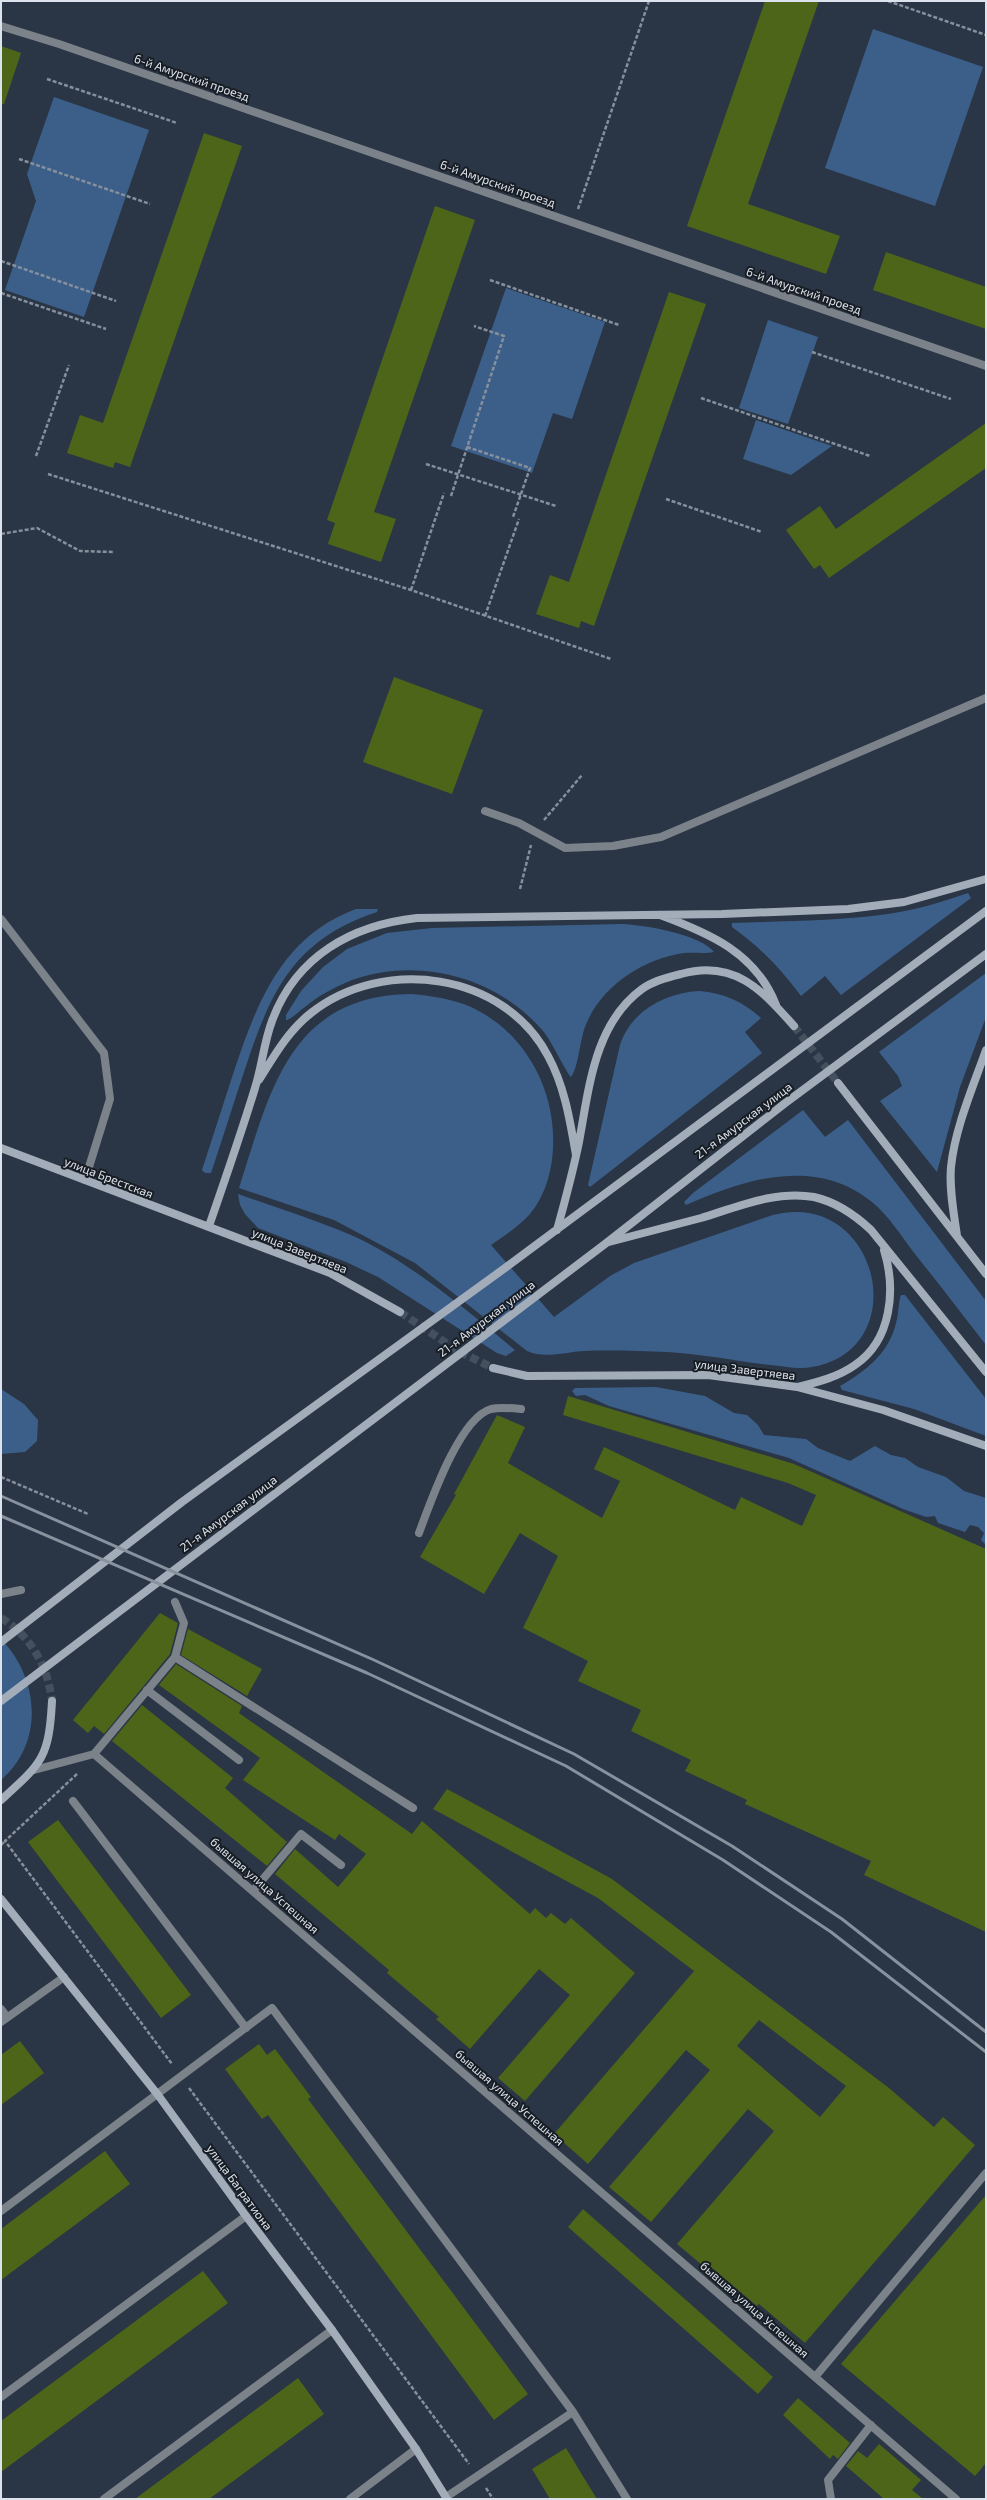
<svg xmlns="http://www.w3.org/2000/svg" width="987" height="2500" font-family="'Exo 2',sans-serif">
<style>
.green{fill:#3c5f8a}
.building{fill:#4d6519;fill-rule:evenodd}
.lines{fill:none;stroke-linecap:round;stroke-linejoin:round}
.secondary-tunnel{stroke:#45505e;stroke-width:8;stroke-dasharray:8 4;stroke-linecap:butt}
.path{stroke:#86909c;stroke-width:2.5;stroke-dasharray:4 2;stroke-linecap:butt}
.lane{stroke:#7c828a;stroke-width:8}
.street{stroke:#7c828a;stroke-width:8}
.secondary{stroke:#a3adba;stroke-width:8}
.rail{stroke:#88919e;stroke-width:3}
.labels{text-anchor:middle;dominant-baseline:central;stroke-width:4;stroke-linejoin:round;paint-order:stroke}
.street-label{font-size:12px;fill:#dce3ed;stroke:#181d24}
</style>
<rect width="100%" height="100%" fill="#2a3645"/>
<path class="green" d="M873,29l110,38 -48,139 -110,-38z
M54,97l95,33 -65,187 -79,-27 31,-89 -9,-27z
M506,288l99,34 -33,97 -19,-6 -21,60 -81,-27z
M768,320l50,17 -30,87 -49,-16z
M756,420l76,26 -41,29 -48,-16z
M968,893l3,5 -130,97 -16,-19 -24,20c-21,-28 -41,-49 -69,-69v-4c52,-2 105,-2 156,-9 28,-4 54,-12 80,-21z
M356,909h22l-1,3c-82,27 -106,78 -131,154 -12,36 -23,71 -35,107h-6l-3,-3c11,-34 22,-68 33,-102 23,-68 48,-132 121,-159z
M622,924c22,1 78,10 92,28 -9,2 -20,0 -30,1 -42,6 -84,34 -99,74 -5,13 -7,42 -14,50 -4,-3 -20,-37 -28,-46 -46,-54 -124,-75 -191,-51 -17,7 -33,15 -47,27 -5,3 -14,13 -19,13v-5l15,-24 22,-24 24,-18 40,-16 45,-5z
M986,973v44l-26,70 -23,85 -57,-71 22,-15 -4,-10 -19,-24z
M699,991c25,2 43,10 62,27l-16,14 17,21 -172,134 -2,-2 32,-140c11,-34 45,-52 79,-54z
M412,994c20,2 41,5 59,13 54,25 85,83 82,141 -1,23 -8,49 -24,67 -11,12 -25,21 -38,30l63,72 56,-41 24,-13 139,-48c105,-27 143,134 39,152 -14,3 -28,-1 -42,-2 -34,-4 -68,-11 -102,-13 -28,-1 -57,-2 -84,-1 -18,1 -40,8 -57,0l-112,-88 -81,-43 -95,-32c31,-96 50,-193 173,-194z
M803,1110l22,27 23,-17 138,181v44c-24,-31 -47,-61 -71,-91 -13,-17 -26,-38 -43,-52 -56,-46 -127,-23 -186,3l-2,-3 9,-9z
M238,1194c34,12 68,23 101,36 62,24 125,78 176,120l-9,6 -9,-3 -119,-76 -32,-15 -88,-34 -13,-14 -5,-9z
M901,1295h4l81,104v37l-72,-27 -72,-19 -2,-4c26,-15 49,-33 56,-63 3,-10 2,-20 5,-28z
M656,1387l49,9 29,17 13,2 11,10 6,10 42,4 12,9 32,13 25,-15 16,9 14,3 13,9 28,10 18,14 22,7v47l-5,-5 3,-7 -6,-6 -8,-2 -5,7 -27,-9 -3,-7 -9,1 -23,-8 -114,-51 -180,-52 -24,-11 -9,1 -4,-5 3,-3z
M1,1389l23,15 14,16 -1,21 -12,11 -24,2z
M1,1639c38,39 44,103 0,141z"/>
<path class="building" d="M765,1h54l-71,203 92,32 -14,38 -139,-48z
M1,46l20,7 -17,51h-3z
M204,133l38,13 -112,321 -15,-5 -2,6 -46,-15 13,-38 23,8z
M435,206l40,14 -101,292 22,7 -15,43 -53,-18 7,-21 -8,-3z
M886,252l100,35v42l-113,-39z
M669,292l37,12 -112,322 -13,-5 -2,7 -43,-14 14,-39 19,7z
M986,423v45l-157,110 -9,-13 -6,4 -28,-39 34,-24 16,23z
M394,677l89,33 -31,84 -89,-32z
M568,1396l226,68 192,85v383l-122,-57 7,-14 -126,-57 2,-4 -62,-29 6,-11 -60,-29 10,-21 -63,-29 10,-20 -65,-33 35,-72 -38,-23 -36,61 -64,-37 36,-62 -2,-1 43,-79 28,12 -17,36 94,55 18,-37 -26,-12 10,-22 131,63 6,-13 61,29 14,-31 -28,-12 -225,-68z
M160,1613l18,10 -8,31 -66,80 -10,-8 -6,7 -15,-13z
M188,1629l74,40 -15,27 -66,-41z
M176,1664l66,42 -3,7 173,121 10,-13 108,93 5,-6 11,10 5,-5 14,11 6,-6 64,55 -110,128 -27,-23 72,-83 -31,-26 -69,80 -34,-30 3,-2 -52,-44 2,-3 -114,-96 20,-25 43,38 28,-33 -27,-20 -4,6 -92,-60 17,-22 -101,-73z
M142,1705l91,73 -8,10 62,54 -20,24 -155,-125z
M447,1789l165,90 277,209 45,39 9,-10 32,28 -170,198 -46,-39 -2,2 -46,-39 -3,3 -31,-26 97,-113 -26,-22 -97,113 -42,-35 101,-117 -24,-20 -98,114 -34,-30 140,-163 -96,-73 -165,-89zM759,2020l87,66 -26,31 -83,-71z
M58,1820l133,175 -30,23 -133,-176z
M20,2041l24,32 -43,32v-50z
M259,2044l8,11 8,-6 36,48 -3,2 220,295 -34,26 -226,-305 -6,4 -37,-50z
M105,2151l25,33 -129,96v-51z
M986,2195v268l-11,13 -134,-112z
M583,2209l190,168 -15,17 -190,-167z
M203,2271l25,32 -227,169v-51z
M298,2378l26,36 -115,85h-74z
M798,2398l52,45 -12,16 -5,-4 -3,4 -47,-44z
M879,2444l42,36 -9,10 11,9h-39l-38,-33 12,-15 9,7z
M566,2448l18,30 13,21h-47l-18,-30z"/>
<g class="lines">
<path class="secondary-tunnel" d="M794,1026l44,57
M400,1312l58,39 35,17
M1,1618c30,18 47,49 51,83"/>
<path class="path" d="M888,1l98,34
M47,79l130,44
M19,159l131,45
M578,209l71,-208
M1,261l115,40
M490,280l129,45
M1,293l105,36
M812,352l139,47
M701,398l169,58
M467,447l63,21 -17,49
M36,456l33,-91
M426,464l130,42
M48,474l363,116 200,69
M451,496l53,-160 -30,-10
M666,499l96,33
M1,534l36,-6 43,23 33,1
M411,590l33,-97
M485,616l34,-97
M544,820l38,-45
M520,889l11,-44
M1,1477l87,37
M77,1774l-72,67 167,223
M1,1845l4,-4
M189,2088l280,376
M486,2488l7,11"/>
<path class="lane" d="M485,811l34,12 46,25 48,-2 48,-9 325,-139
M1,919l103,134 6,46 -25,81
M419,1533c11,-29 40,-115 72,-124 9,-2 20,-1 30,0
M1,1594l20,-4
M175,1657l9,-34 -9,-21
M147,1690l92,70
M94,1754l81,-97 238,151
M34,1770l60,-16 862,745
M73,1801l173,227
M253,1891l48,-57 40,31
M1,2009l6,8
M1,2022l63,-45
M1,2211l271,-203 301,404 54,87
M815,2377l171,-204
M1,2397l245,-181
M446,2497l127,-85
M104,2499l228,-169
M350,2499l66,-50
M831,2499l-3,-19 43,-55"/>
<path class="street" d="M1,26l58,18 927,322"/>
<path class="secondary" d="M660,915c49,18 96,38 116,90
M259,1080c15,-24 29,-49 52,-67 72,-57 193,-41 237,43 17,31 22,65 28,99
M838,1083l148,191
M1,1148l329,125 70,39
M209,1226c16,-46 32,-92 46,-138 7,-22 9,-46 17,-67 24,-65 80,-96 145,-103l305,-4 126,-5 56,-7 82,-23
M557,1230c8,-29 16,-58 22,-88 10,-53 15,-118 63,-153 11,-8 26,-12 39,-15 53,-15 81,16 113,52
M957,1236c-3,-22 -8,-46 -6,-69 4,-39 22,-80 35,-117
M609,1242c31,-8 61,-16 92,-24 36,-11 75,-28 113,-21 22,5 41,18 57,33l115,142
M493,1368l34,8 181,-1 89,12 86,23 103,36
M798,1387c20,-5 40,-10 57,-22 37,-25 41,-76 29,-115
M1,1642l181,-140 323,-234 481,-357
M1,1701l604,-457 179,-140 202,-150
M1,1800c41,-37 48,-42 51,-99
M1,1899l157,196 88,121 86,114 84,119 31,50"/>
<path class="rail" d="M1,1496l373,164 200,94 158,92 110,73 144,113
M1,1516l366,157 199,93 157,94 108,72 155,120"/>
</g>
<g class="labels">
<g class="street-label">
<text transform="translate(192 77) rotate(19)">6-й Амурский проезд</text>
<text transform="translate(498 183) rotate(19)">6-й Амурский проезд</text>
<text transform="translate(804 290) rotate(19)">6-й Амурский проезд</text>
<text transform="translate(743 1120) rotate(-37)">21-я Амурская улица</text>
<text transform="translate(109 1177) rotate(21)">улица Брестская</text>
<text transform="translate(300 1250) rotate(22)">улица Завертяева</text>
<text transform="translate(486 1318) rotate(-37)">21-я Амурская улица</text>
<text transform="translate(745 1369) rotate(7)">улица Завертяева</text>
<text transform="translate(228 1513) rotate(-37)">21-я Амурская улица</text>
<text transform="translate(265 1885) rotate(41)">бывшая улица Успешная</text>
<text transform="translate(510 2097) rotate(41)">бывшая улица Успешная</text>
<text transform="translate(240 2187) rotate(54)">улица Багратиона</text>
<text transform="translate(755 2309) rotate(41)">бывшая улица Успешная</text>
</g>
</g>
<rect width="987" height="2500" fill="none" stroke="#dce3ed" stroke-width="4"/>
</svg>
